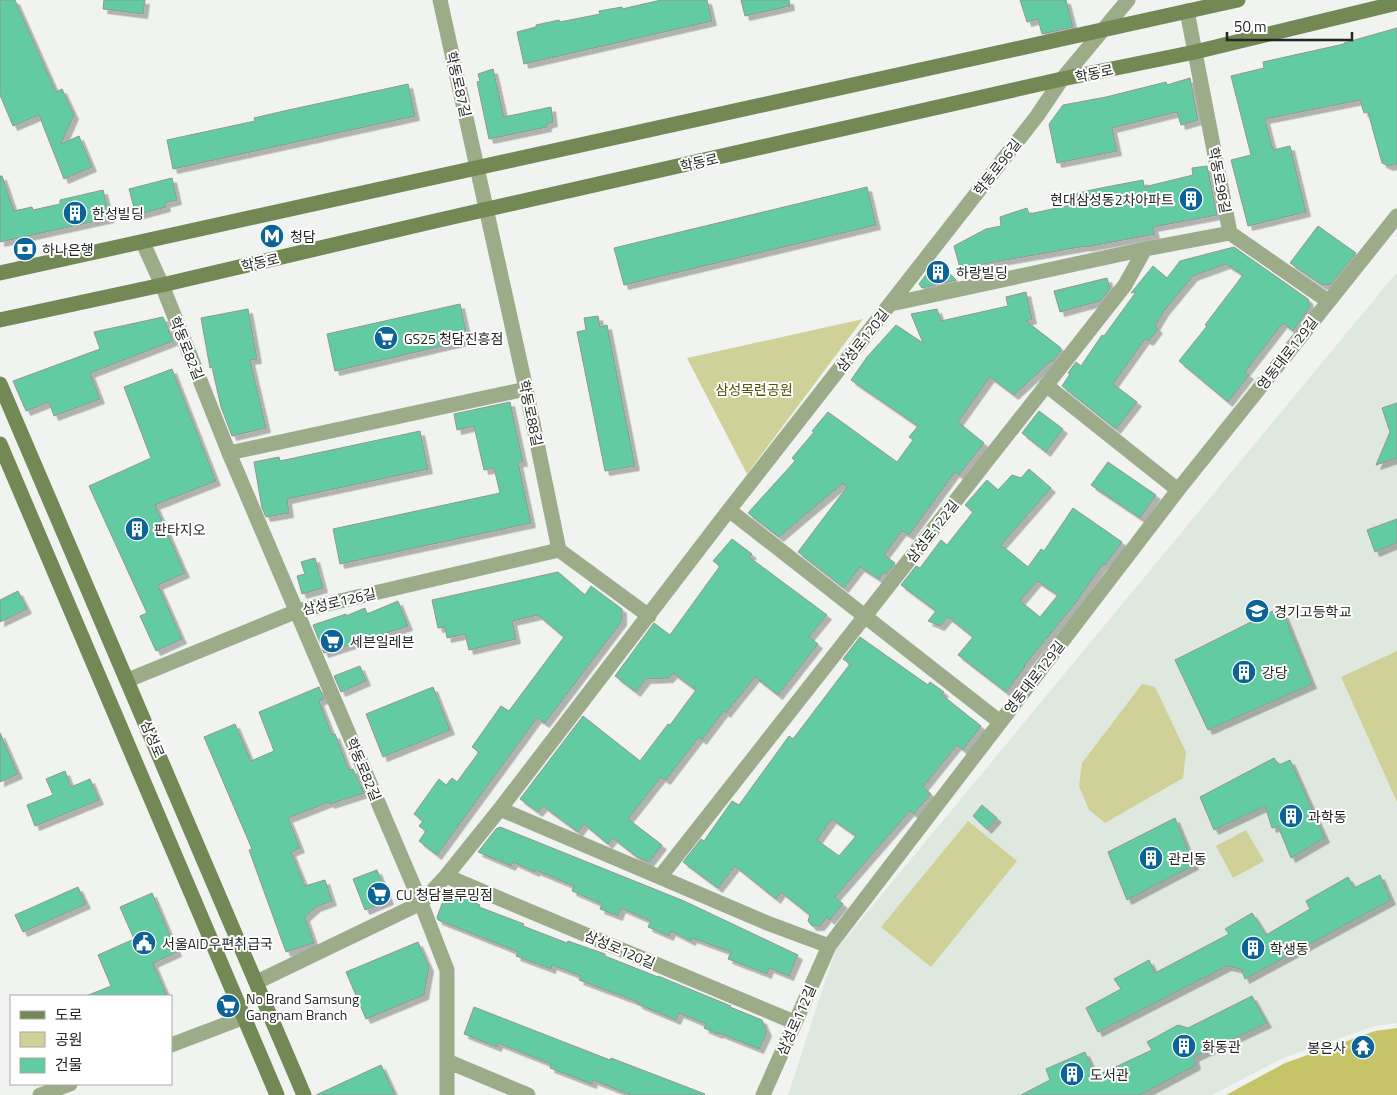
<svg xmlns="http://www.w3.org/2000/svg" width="1397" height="1095" font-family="'Titillium Web','Noto Sans KR',sans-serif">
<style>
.built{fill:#dfe8df}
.green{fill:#d0d198}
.forest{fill:#c5c468}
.building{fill:#62cba1;stroke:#929694;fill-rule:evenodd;filter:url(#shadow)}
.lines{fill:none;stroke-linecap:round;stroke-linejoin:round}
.street{stroke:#9cac89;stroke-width:15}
.secondary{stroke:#738955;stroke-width:15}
.labels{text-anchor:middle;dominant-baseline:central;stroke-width:4;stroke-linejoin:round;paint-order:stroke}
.street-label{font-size:14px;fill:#242624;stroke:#fff}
.poi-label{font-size:14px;fill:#242624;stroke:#fff;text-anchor:start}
.park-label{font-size:14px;fill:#56550e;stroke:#fff}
</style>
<defs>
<filter id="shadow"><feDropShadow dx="4.5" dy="4.5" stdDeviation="0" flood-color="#0004"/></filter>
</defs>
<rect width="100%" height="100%" fill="#f0f3f0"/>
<path class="built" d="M1397,272v751l-22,3 -92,32 -71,37h-424l47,-144z"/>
<path class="green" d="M863,319l-116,155 -60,-116z
M1397,651v151l-56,-125z
M1142,684l13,3 31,65 -3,26 -78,45 -16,-13 -10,-24 3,-23z
M968,821l49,40 -86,106 -50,-40z
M1246,830l18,31 -31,17 -17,-32z"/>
<path class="forest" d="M1397,1028v67h-171l59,-32 90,-32z"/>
<path class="building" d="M0,0h15l41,92 6,-3 12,26 -13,29 18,-8 13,31 -28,12 -25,-64 -26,11 -13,-31z
M104,0h41l-2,14 -40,-5z
M661,0h46l5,21 -188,43 -7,-32 19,-5v-2l23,-5 1,2 40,-8 -1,-3 23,-4v2z
M741,0h48l1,6 -45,10z
M1020,0h46l7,27 -31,7 -4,-15 -11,3z
M1397,28v136l-8,2 -7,-3 -14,-51 -4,1 -4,-13 -95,19 8,31 17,-4 16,66 -58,14 -17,-66 20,-5 -20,-79 33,-8 -1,-6 81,-18v-1z
M493,69l11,48 47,-10 2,15 -6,2v3l-58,12 -12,-57 3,-1 -2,-7z
M1190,78l8,42 -17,5 -4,-13 -65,16 5,23 -60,12 -8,-39 14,-19 43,-8 60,-15 1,3z
M408,84l7,32 -242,53 -6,-29 88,-19 -1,-3 30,-7z
M1207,166l10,49 -64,12 2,7 -69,13v-1l-126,22 -6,-22 32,-17 15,-3 -1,-9 27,-9 2,6 47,-10 -2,-10 22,-5 47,-9 1,7 49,-12 -1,-7z
M0,176h2l12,35 18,-4 1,3 27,-6v-4l43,-10 7,28 -110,24z
M172,178l5,22 -12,3 1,4 -30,8 -7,-26z
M867,187l9,38 -252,60 -10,-37z
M1318,226l38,27 -25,31 -9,1 -32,-22z
M1234,247l74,52 2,8 -17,24 -10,-8 -38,49 4,3 -21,27 -49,-41 28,-35 -2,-1 38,-50 -17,-11 -33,12 -29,35 -9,15 3,3 -9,12 -4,-2 -32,45 24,18 -21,27 -54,-43 8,-12 -2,-1 8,-11 5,4 21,-31 2,1 32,-44 -5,1 22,-27 14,12 13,-17z
M936,261l20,19 -34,8 -3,-4z
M1107,278l3,11 -10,12 -40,11 -6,-21z
M1026,292l6,27 -6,2 35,27 -1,2 1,1 -8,10 -1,-1 -38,35 -24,-18 -32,45 26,21 -25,32 -4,-3 -46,63 -7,-4 -18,24 11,8 -9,11 -2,-2 -5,7 -19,-12 -16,21 -46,-36 49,-65 -4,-4 -64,54 -31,-24 47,-52 -3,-3 22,-26 -2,-1 16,-19 69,50 16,-22 -4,-3 9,-11 -67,-46 16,-23 29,-32 27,18 -12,-29 26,-5 4,12 67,-15 -2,-9z
M460,304l8,36 -133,31 -8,-37z
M248,309l9,50 -7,1 16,68 -34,8 -11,-29 -9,-40 -2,1 -9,-50z
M598,316l2,11 7,-2 28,141 -30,5 -28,-139 9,-2 -2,-12z
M163,317l10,24 -83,32 10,26 -46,17 -5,-14 -23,9 -13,-30 87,-32 -6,-17z
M172,369l44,112 -61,24 30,68 -27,12 24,54 -26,12 -16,-35 7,-3 -58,-127 62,-28 -27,-71z
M510,402l13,60h-5l13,61 -191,41 -7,-35 167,-36 -6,-25 -10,2 -10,-44 -17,4 -3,-16z
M1397,403v55l-21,7 14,-33 -8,-24z
M1039,411l24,18 -17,23 -24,-19z
M420,431l8,38 -141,30 2,14 -23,4 -4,-9 -8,-46 25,-5 1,4z
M1108,462l48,33 -16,23 -49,-33z
M1029,469l22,19 -50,57 27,22 13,-18 3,2 29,-43 49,34 -17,23 -2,-1 -29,41 -50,61 1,1 -19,25 -48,-37 15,-18 -25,-20 -8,9 -12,-5 8,-10 -35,-26 15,-19 4,2 21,-28 6,5 26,-33 -8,-7 22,-25 11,10 14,-15 9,3zM1037,581l21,14 -18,22 -20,-16z
M1397,519v24l-22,9 -8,-22z
M732,539l20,15 -3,3 78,58 -18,22 9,7 -40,51 -23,-18 -29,36 -2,-2 -22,29 -3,-3 -33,43 -5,-3 -33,42 34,26 -13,17 -12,-5 -24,-19 -5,6 -24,-20 -6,8 -35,-26 -5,6 -18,-13 63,-83 57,45 28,-37 2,1 26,-35 -23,-17 -4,5 -23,1 -10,13 -21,-16 39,-53 16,12 50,-69 -7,-5z
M315,558l8,30 -21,6 -5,-18 8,-2 -4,-12z
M558,572l27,23 6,-9 31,23v12l-77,102 -8,-5 -100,137 -18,-14 7,-10 -7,-5 4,-5 -9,-7 25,-35 7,6 6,-7 5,4 22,-30 -7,-5 29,-41 8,5 55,-74 -26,-22 -26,6 4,18 -47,11 -4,-16 -18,4 -2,-11 -7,1 -6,-28z
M18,591l9,18 -27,13v-22z
M398,601l10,25 -84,27 -11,-28 33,-11v2l19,-8 2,6z
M1281,607l31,77 -104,46 -33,-70z
M860,637l68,48 2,-3 14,10 -2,3 39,31 -18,24 -6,-5 -34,42 8,7 -17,20 -4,-3 -75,86 8,7 -13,16 -3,-3 -7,9h-8l-4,-5 2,-6 -29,-23 -5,7 -41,-33 -17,22 -35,-26 18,-23 3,2 28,-40 7,4 50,-69 4,3 57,-75 -7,-5zM832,819l24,17 -17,20 -22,-16z
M360,666l6,15 -25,11 -7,-16z
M319,687l5,12 -5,2 13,34 3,-1 14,36 4,-1 11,24 -34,11 -1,-2 -41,16 12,30 -9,4 14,34 20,-6 7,21 -16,6 -11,10 9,26 -28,9 -37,-102 3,-1 -48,-112 31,-13 16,37 23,-10 -15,-39z
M433,687l17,43 -67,27 -17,-43z
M0,733l18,41 -18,8z
M1274,758l5,7 11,-5 35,78 -34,20 -13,-32 -6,2 -7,-22 -51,24 -14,-33z
M65,771l6,16 19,-8 9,21 -64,26 -8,-21 26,-10 -7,-16z
M982,805l15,13 -10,11 -14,-13z
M1175,818l19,47 -67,35 -19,-48z
M500,827l184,74 114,54 -9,21 -20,-8 -2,6 -39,-15 3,-7 -39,-14 -1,3 -20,-10 -2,5 -21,-9 3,-6 -30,-13 -3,8 -18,-7 2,-5 -30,-13 2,-5 -39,-16v2l-22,-10 -2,4 -33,-14 18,-23z
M377,870l12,30 -24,10 -12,-31z
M1380,875l11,25 -146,79 -4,-10 -14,-3 -129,66 -12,-24 35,-19 -7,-10 35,-19 6,13 74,-39 -4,-5 27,-16 14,22 44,-26 -4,-8 42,-24 6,11z
M78,887l8,17 -63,28 -8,-17z
M447,891l33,14 -1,2 45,17 -1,2 44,17 1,-2 37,13v2l53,21v-1l73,30 -1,1 32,13 5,12 -8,17 -40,-16 -1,1 -14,-6 2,-4 -27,-11 -3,7 -38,-16v-2l-59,-22 2,-4 -29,-11 -1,4 -35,-13 2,-4 -80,-32 -1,-3z
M152,893l25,59 -24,11 14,33h-81l25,-10 -13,-31 36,-16 -14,-32z
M418,942l11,25 -5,28 -58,24 -20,-47z
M1252,996l15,27 -73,34 2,8 -56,30h-119l29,-15 -4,-11 39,-17 11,24 56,-26 -5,-8 31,-17 10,3z
M474,1007l136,53 1,-2 94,36 -1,1h-73l-38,-15 -1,4 -42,-16 1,-4 -53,-21 -1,4 -33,-13z
M381,1065l14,30h-79z"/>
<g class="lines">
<path class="street" d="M440,0l86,389 33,161 90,66
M1187,11l43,222 98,68
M143,243l19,42 67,168 192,450 26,67v125
M891,304l254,-55 85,-16
M1046,385l132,105
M229,453l297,-64
M729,510l271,212
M128,680l169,-69 262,-61
M500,809l267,114 62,23
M446,876l348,146
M660,877l465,-592 20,-36
M257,982l164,-79 25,-27 54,-67 229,-299 308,-394 25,-37 66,-79
M171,1045l74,-28
M447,1061l81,34
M40,1095l30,-11
M763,1095l66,-149 349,-456 219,-274"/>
<path class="secondary" d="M0,273l1238,-273
M0,320l162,-35 273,-64 627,-142 133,-27 202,-49
M0,384l304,711
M0,444l277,651"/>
</g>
<defs>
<g id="building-disc" transform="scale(1.25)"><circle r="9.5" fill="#0b6495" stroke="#fff"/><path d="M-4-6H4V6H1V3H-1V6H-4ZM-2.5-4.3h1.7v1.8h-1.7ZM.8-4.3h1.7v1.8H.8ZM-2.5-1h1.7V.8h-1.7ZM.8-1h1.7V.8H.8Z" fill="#fff"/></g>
<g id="metro-disc" transform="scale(1.25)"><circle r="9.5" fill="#0b6495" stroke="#fff"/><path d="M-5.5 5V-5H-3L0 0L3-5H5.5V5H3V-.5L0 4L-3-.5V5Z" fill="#fff"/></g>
<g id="bank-disc" transform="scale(1.25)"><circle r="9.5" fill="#0b6495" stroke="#fff"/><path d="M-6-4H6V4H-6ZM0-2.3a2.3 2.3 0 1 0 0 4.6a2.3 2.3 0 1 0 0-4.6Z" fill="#fff"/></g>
<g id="supermarket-disc" transform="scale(1.25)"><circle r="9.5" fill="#0b6495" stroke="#fff"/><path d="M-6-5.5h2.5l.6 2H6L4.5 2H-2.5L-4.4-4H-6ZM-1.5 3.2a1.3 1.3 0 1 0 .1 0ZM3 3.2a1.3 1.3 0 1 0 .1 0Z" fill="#fff"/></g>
<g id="school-disc" transform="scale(1.25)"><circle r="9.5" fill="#0b6495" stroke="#fff"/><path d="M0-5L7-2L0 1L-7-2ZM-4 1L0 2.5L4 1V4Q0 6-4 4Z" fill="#fff"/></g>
<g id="civic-disc" transform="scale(1.25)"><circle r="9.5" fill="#0b6495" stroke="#fff"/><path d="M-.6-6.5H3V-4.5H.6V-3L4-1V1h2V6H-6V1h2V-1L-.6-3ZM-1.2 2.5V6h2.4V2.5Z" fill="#fff"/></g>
<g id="temple-disc" transform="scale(1.25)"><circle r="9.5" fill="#0b6495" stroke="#fff"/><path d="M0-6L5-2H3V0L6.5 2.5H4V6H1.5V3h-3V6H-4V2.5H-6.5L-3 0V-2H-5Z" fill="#fff"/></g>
</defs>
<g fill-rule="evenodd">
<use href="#building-disc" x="1191" y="199"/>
<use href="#building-disc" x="75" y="213"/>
<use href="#metro-disc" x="272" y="236"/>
<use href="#bank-disc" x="25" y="249"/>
<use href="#building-disc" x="938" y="272"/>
<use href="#supermarket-disc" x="386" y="338"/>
<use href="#building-disc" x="137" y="529"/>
<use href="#school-disc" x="1257" y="611"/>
<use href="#supermarket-disc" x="332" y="641"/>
<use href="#building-disc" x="1244" y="672"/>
<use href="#building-disc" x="1291" y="816"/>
<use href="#building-disc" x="1151" y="858"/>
<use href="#supermarket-disc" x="379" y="894"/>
<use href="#civic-disc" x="144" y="943"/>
<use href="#building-disc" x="1253" y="948"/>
<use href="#supermarket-disc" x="228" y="1006"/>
<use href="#building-disc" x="1184" y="1046"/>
<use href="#temple-disc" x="1363" y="1047"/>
<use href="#building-disc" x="1072" y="1074"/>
</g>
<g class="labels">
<g class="street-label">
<text transform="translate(1094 73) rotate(-12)">학동로</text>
<text transform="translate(459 84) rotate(77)">학동로87길</text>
<text transform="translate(699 162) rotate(-13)">학동로</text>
<text transform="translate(997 167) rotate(-52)">학동로96길</text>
<text transform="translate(1220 180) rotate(79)">학동로98길</text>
<text transform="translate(260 262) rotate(-13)">학동로</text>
<text transform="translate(862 340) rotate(-52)">삼성로120길</text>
<text transform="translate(187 348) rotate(68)">학동로82길</text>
<text transform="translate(1287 353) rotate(-52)">영동대로129길</text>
<text transform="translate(531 413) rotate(78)">학동로88길</text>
<text transform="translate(932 531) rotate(-52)">삼성로122길</text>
<text transform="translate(339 601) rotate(-13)">삼성로126길</text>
<text transform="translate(1034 677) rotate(-52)">영동대로129길</text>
<text transform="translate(153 739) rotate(67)">삼성로</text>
<text transform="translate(364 769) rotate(67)">학동로82길</text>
<text transform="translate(620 949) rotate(23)">삼성로120길</text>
<text transform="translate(796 1020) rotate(-66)">삼성로112길</text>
</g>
<g class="poi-label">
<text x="1174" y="199" text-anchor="end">현대삼성동2차아파트</text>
<text x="92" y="213">한성빌딩</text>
<text x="290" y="236">청담</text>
<text x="42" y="249">하나은행</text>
<text x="956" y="272">하랑빌딩</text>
<text x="404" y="338">GS25 청담진흥점</text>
<text x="154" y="529">판타지오</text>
<text x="1274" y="611">경기고등학교</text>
<text x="350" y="641">세븐일레븐</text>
<text x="1262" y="672">강당</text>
<text x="1308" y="816">과학동</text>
<text x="1168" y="858">관리동</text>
<text x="396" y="894">CU 청담블루밍점</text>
<text x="162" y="943">서울AID우편취급국</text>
<text x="1270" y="948">학생동</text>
<text x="246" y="998">No Brand Samsung<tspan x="246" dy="16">Gangnam Branch</tspan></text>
<text x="1202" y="1046">화동관</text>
<text x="1346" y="1047" text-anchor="end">봉은사</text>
<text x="1090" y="1074">도서관</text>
</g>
<g class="park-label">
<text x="754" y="389">삼성목련공원</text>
</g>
</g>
<rect x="10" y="995" width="162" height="90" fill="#ffffff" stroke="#a7a8a7"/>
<rect x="20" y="1011" width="25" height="8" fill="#738955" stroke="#a7a8a7"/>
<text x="55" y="1020" font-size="15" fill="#242624">도로</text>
<rect x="20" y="1032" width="25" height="15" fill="#d0d198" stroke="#a7a8a7"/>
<text x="55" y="1045" font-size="15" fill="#242624">공원</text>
<rect x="20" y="1058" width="25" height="15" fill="#62cba1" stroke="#a7a8a7"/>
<text x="55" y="1070" font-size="15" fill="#242624">건물</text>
<path d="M1227 32v8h125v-8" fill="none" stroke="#242624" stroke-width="2.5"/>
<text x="1234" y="32" font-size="15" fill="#242624" stroke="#ffffff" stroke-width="4" paint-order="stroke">50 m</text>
</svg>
